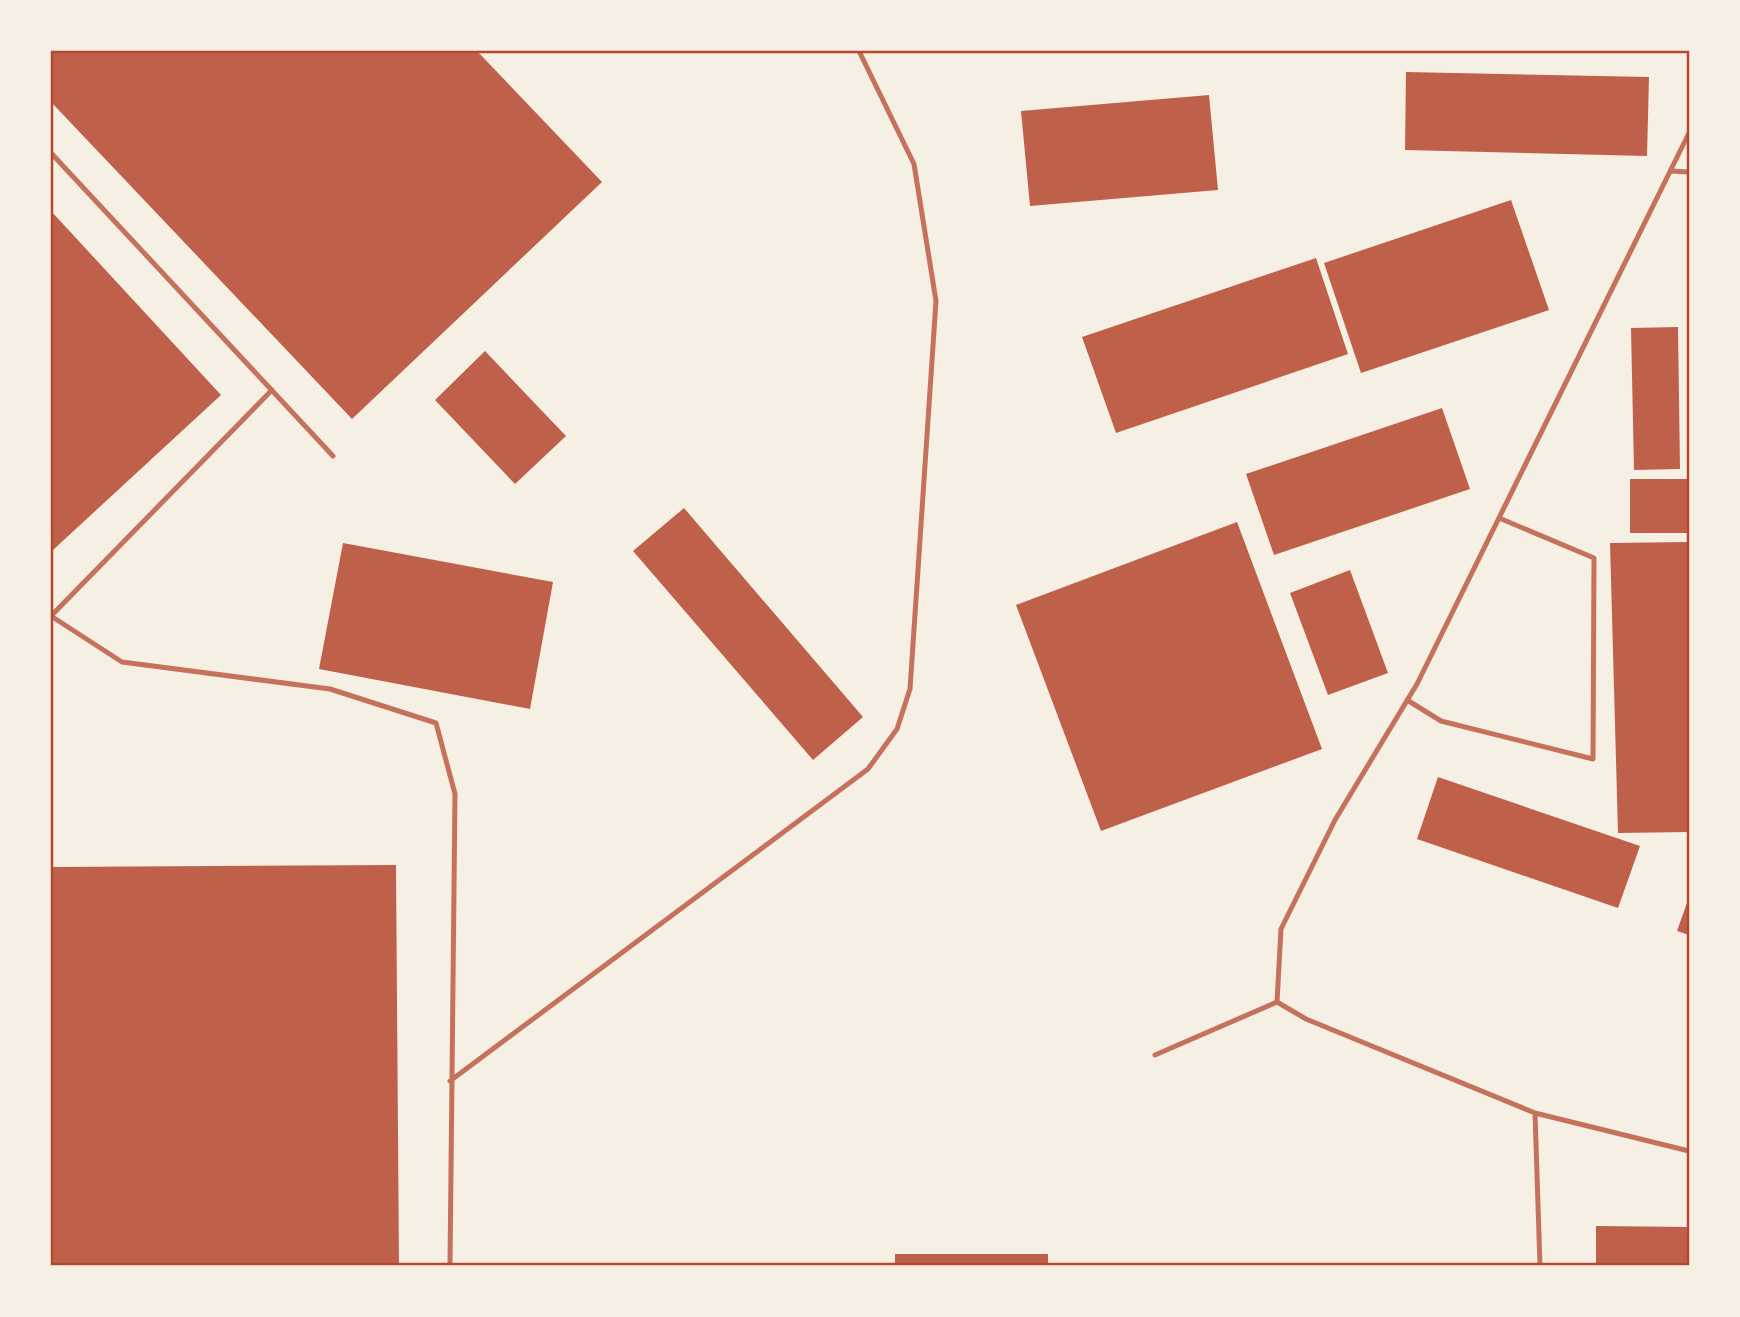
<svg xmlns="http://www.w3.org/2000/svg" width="1740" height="1317" font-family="'Work Sans',sans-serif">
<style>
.building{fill:#bf614a}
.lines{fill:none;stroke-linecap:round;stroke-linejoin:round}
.service{stroke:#c5725c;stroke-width:5}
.neatline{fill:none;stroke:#b5482f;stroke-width:2.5}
</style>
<rect width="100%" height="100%" fill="#f6efe4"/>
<path class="building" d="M51,51h426l125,131 -250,237 -301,-317z
M1406,72l243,5 -2,79 -242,-6z
M1209,95l9,95 -188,16 -9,-95z
M1511,200l38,110 -188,63 -37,-110z
M51,211l170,184 -168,155 -2,-2z
M1316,258l32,96 -232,79 -34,-96z
M1678,327l2,142 -46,1 -3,-142z
M485,351l81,85 -51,48 -80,-84z
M1442,408l28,81 -196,66 -28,-81z
M1630,479h59v54h-59z
M684,508l179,209 -50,43 -180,-209z
M1237,522l85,227 -221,82 -85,-226z
M1689,542v290l-71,1 -8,-290z
M343,543l210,39 -23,127 -211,-40z
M1350,570l38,103 -60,22 -38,-102z
M1438,777l202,69 -22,62 -201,-69z
M396,865l3,401h-348v-399z
M1689,897v38l-12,-4z
M1596,1226l93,1v39h-93z
M895,1254h153v12h-153z"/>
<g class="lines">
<path class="service" d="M51,153l282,303
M1671,171l18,1
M51,616l71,46 208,27 106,34 19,71 -5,472
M51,616l221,-226
M1407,700l34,21 152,38 1,-201 -95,-40
M1277,1002l4,-73 54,-109 82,-136 272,-551
M1277,1002l29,17 229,94 5,153
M1155,1055l122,-53
M450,1081l418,-312 29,-40 13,-40 26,-388 -22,-137 -55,-113
M1535,1113l154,38"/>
</g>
<rect width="1740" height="1317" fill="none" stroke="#f6efe4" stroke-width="105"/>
<rect x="52" y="52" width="1636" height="1212" class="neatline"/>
</svg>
